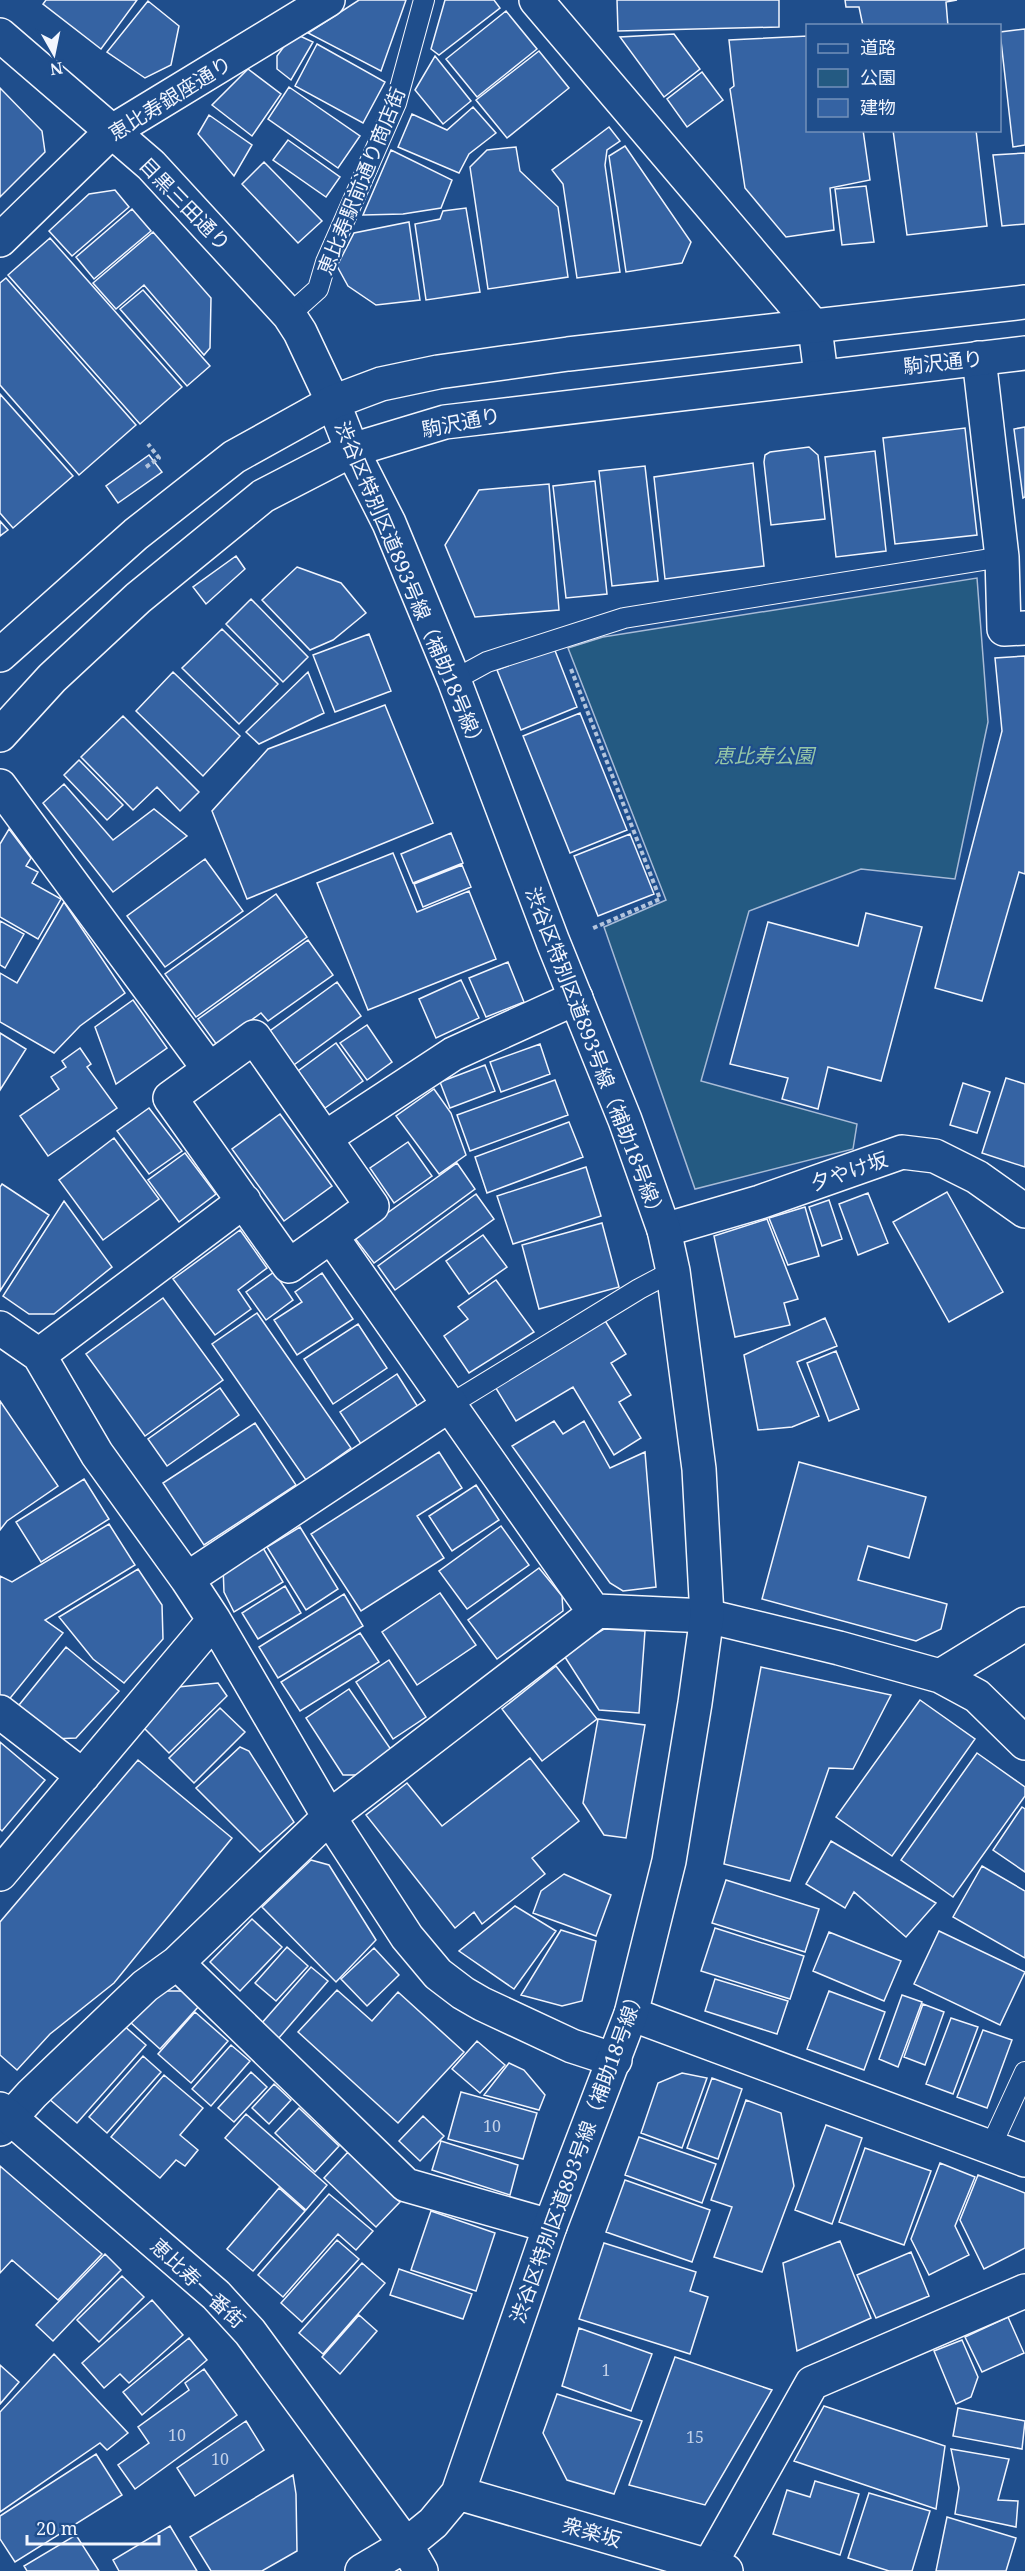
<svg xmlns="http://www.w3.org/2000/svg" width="1025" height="2571" font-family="'Noto Serif','Noto Sans JP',serif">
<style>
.green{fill:#245a82;stroke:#a8bbd7;stroke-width:1.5}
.building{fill:#3563a3;stroke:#f2f6ff;stroke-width:1.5}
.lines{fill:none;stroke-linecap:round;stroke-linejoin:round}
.service-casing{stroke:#f2f6ff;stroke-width:22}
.minor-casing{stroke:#f2f6ff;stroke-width:36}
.tertiary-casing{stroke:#f2f6ff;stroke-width:36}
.secondary-casing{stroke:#f2f6ff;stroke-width:36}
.path{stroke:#b3c4dc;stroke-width:4;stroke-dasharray:4.5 3;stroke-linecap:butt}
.service{stroke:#1f4e8c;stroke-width:20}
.minor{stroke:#1f4e8c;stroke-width:33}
.tertiary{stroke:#1f4e8c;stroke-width:33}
.secondary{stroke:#1f4e8c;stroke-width:33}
.labels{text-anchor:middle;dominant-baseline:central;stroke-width:4.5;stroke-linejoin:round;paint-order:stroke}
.number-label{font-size:16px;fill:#c3d1e8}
.street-label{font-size:20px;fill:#f2f6ff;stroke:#1f4e8c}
.park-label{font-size:20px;font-style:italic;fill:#97c8a6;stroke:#1f4e8c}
</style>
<rect width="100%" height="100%" fill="#1f4e8c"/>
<path class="green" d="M977,578l11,144 -33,157 -94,-10 -112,42 -48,170 156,43 -4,25 -158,40 -91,-262 62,-27 -98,-252 35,-11z"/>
<path class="building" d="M46,0h91l-36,49 -58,-45z
M359,0h47l-25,71 -73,-38z
M445,0h49l6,8 -61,47 -8,-6z
M617,0h162v27l-161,4z
M845,0h112l-11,2 2,24h-85l-4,-19h-13z
M148,1l31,25 -8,39 -26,13 -38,-26z
M506,11l31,38 -60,48 -31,-38z
M1025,29v116l-12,2 -13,-115z
M674,34l26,35 -36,28 -44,-60z
M300,36l13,6 -22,38 -14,-11v-13l8,-11z
M808,36v94h55l7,50 -40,8 4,42 -48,7 -41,-49 -15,-99 4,-3 -5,-46z
M317,44l68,38 -22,41 -68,-37z
M539,51l30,37 -62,50 -31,-38z
M435,56l36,45 -28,23 -28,-34z
M248,69l33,25 -29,42 -40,-31z
M702,72l21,28 -36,27 -20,-28z
M289,87l71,49 -22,32 -70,-49z
M0,88l42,43 3,21 -45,45z
M473,107l23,26 -27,21 -10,19 -61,-26 14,-33 35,16z
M209,115l43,30 -18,31 -36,-42z
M609,127l11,14 -13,9 -2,15 15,107 -43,6 -14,-94 -11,-14z
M893,130h83l11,96 -80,9z
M288,140l52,37 -14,20 -53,-37z
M625,146l66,96 -9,21 -56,9 -17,-116z
M516,147l4,24 38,36 10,70 -80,12 -18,-122 17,-17z
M391,150l61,30 -11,28 -38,6 -40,1z
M1025,153v71l-23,2 -9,-71z
M264,162l58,59 -24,22 -56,-59z
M866,186l8,56 -32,3 -7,-56z
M115,190l14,17 -57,49 -23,-25 40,-37z
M466,208l14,84 -54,8 -11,-76 25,-5 3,-8z
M132,209l19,22 -57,48 -18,-22z
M409,222l11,78 -44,5 -28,-19 -11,-20 17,-33z
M153,232l58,66 -1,50 -6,7 -60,-70 -28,24 -23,-26z
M50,238l132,149 -42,37 -132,-149z
M6,278l130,147 -57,50 -79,-90v-102z
M143,290l67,76 -23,20 -67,-77z
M0,394l73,82 -60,52 -13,-15z
M1025,427v70l-2,1 -9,-69z
M965,428l12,107 -82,9 -12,-106z
M809,447l9,8 7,64 -54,6 -7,-63 1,-7 5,-3z
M875,451l11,100 -50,6 -11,-100z
M149,455l13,17 -44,31 -12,-17z
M753,463l11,103 -99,13 -11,-102z
M645,466l13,115 -46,5 -13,-115z
M595,481l12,113 -41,4 -13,-112z
M549,484l10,126 -84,7 -30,-72 34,-55z
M0,521l8,9 -8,6z
M236,556l9,13 -39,35 -13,-17z
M297,567l44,16 25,30 -33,27 -23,10 -48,-50z
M251,599l57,58 -25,25 -57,-58z
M222,629l56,55 -39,40 -57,-56z
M369,634l22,57 -56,21 -22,-57z
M554,648l23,59 -56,23 -24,-60z
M1025,656v218l-6,-2 -37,129 -47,-13 67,-257 -7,-73z
M173,672l67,64 -37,40 -67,-65z
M308,672l16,41 -65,31 -13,-12z
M385,705l48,118 -186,76 -35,-88 56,-62z
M580,713l47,117 -57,23 -47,-117z
M123,716l76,76 -19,19 -23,-24 -24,23 -52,-53z
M79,760l44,45 -16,15 -43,-45z
M64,784l49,56 41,-31 33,27 -74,56 -70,-89z
M9,829l22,29 -5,8 12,6 -6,11 29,16 -23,40 -38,-22v-73z
M451,833l12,30 -50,20 -12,-29z
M630,834l24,60 -56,22 -24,-60z
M393,853l24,59 52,-21 27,68 -128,51 -51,-127z
M205,859l38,52 -78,56 -38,-51z
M462,865l9,22 -48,20 -9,-23z
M276,894l31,43 -111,80 -31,-43z
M64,902l61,91 -45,33 -26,27 -54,-31v-49l17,10z
M866,913l56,14 -41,154 -53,-14 -10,42 -36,-10 6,-21 -58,-14 38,-142 90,24z
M0,921l24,13 -19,34 -5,-3z
M308,940l25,35 -65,46 -7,-8 -44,32 -19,-26z
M508,962l16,40 -38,15 -17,-39z
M461,980l18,38 -43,20 -17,-39z
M337,982l24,34 -70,51 -24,-34z
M133,1000l34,48 -51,36 -21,-57z
M367,1025l25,37 -25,18 -27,-37z
M0,1033l26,16 -26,41z
M336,1043l27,38 -38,27 -27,-37z
M540,1044l10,30 -49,18 -11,-30z
M80,1048l11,16 -4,3 30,41 -69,48 -28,-40 39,-27 -8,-12 15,-10 -4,-6z
M485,1065l10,26 -45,17 -10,-26z
M1006,1078l19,6v83l-43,-14z
M555,1080l13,35 -98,36 -13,-36z
M963,1083l27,9 -13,41 -27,-8z
M434,1089l17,24 15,42 -27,19 -43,-58z
M149,1108l33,43 -33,23 -32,-43z
M280,1114l52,72 -48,35 -52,-72z
M569,1122l14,35 -96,36 -12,-36z
M114,1138l45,61 -56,41 -44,-60z
M408,1142l24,34 -38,27 -24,-35z
M185,1153l31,41 -37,28 -31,-42z
M457,1163l18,26 -101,74 -20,-26z
M586,1167l15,49 -88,28 -16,-48z
M2,1184l47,31 -49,76v-104z
M947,1192l56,100 -54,30 -56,-100z
M868,1193l20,50 -30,12 -19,-51z
M476,1194l18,25 -99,71 -17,-24z
M829,1200l13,39 -20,7 -13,-39z
M64,1201l48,66 -58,47h-25l-26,-18z
M805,1207l14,49 -31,9 -19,-47z
M767,1219l31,80 -14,4 6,22 -55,12 -21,-101z
M602,1223l17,64 -80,22 -17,-64z
M240,1230l27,38 -29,22 13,19 -36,26 -42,-56z
M483,1235l24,32 -38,27 -23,-33z
M274,1272l19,28 -27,20 -20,-28z
M322,1273l31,46 -56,36 -23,-35 28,-18 -7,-10z
M496,1280l38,52 -65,41 -25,-37 24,-17 -10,-12z
M163,1298l60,82 -78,56 -59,-82z
M257,1313l94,135 -45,32 -94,-136z
M825,1318l12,28 -40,16 22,54 -27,11 -34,3 -14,-75z
M604,1319l22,35 -15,9 20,32 -12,7 22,36 -27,17 -41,-68 -57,34 -22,-36z
M358,1324l29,44 -54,36 -29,-45z
M836,1351l23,58 -30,12 -22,-58z
M397,1374l21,33 -57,37 -21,-32z
M220,1388l19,27 -72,51 -19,-27z
M0,1401l58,85 -51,35 -7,9z
M554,1421l9,13 21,-13 26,47 35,-16 11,135 -33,4 -13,-8 -98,-137z
M255,1423l41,62 -92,60 -41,-62z
M439,1452l23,36 -45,28 27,42 -83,53 -50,-77z
M799,1462l127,35 -17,61 -41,-12 -10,34 89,24 -6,25 -25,12 -154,-42z
M84,1479l25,40 -68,43 -25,-40z
M476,1485l23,35 -47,31 -23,-35z
M109,1524l26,41 -90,55 18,13 -56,69 -7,-5v-121l12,6z
M501,1526l28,39 -62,44 -28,-38z
M300,1527l38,62 -32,21 -39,-63z
M259,1541l24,41 -49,30 -10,-20 -1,-26z
M539,1568l23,28 1,15 -66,48 -29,-39z
M138,1569l24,36 1,34 -39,44 -31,-24 -34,-42z
M285,1586l16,27 -43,26 -16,-26z
M440,1593l36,52 -59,40 -35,-53z
M344,1594l19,32 -85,52 -19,-31z
M604,1629l41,2 -6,82 -40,-3 -36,-56z
M360,1633l19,29 -79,49 -19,-29z
M66,1647l53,44 -43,47 -24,1 -37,-29z
M389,1660l37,57 -33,22 -37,-57z
M556,1666l41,53 -55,42 -40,-52z
M761,1667l130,28 -38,74 -24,-1 -39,113 -66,-17z
M218,1683l9,13 -58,57 -27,-27 36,-39z
M349,1689l43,62 -34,24h-15l-37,-57z
M920,1700l55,39 -83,117 -56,-39z
M220,1708l25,24 -51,51 -25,-25z
M598,1719l47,6 -19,113 -22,-3 -21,-32z
M0,1742l45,38 -43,51 -2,-2z
M240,1747l9,4 45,71 -34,30 -64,-64z
M977,1753l48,34v9l-72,101 -52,-37z
M530,1758l49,63 -47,37 13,16 -63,50 -8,-12 -19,16 -89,-113 41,-32 35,43z
M138,1760l94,78 -118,145 -64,51 -33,36 -17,-15v-133z
M1022,1807l3,2v63l-32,-22z
M831,1841l105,62 -30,34 -52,-45 -9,16 -39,-24z
M311,1860l18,5 47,75 -40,42 -74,-75z
M982,1866l43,25v67l-72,-41z
M564,1874l47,21 -15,41 -63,-23 8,-22z
M726,1880l93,29 -14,43 -93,-29z
M515,1906l41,25 -42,58 -55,-38z
M252,1919l30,28 -42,44 -30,-29z
M715,1928l89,28 -14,43 -89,-28z
M561,1930l35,11 -14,60 -20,5 -41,-11z
M939,1931l86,41 -25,53 -86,-41z
M829,1932l72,29 -17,40 -71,-30z
M287,1947l21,19 -32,35 -21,-18z
M374,1948l25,27 -32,31 -26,-27z
M311,1967l17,14 -50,58 -17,-15z
M715,1979l73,22 -11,33 -72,-23z
M337,1990l35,31 26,-29 66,60 -66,71 -100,-91z
M156,1991h26l17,15 -39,43 -30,-27z
M829,1991l56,21 -21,58 -57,-21z
M902,1995l20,7 -24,65 -19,-8z
M923,2004l21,8 -19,53 -21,-8z
M195,2012l33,29 -37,42 -33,-29z
M951,2018l27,9 -25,67 -27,-10z
M122,2024l24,21 -69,78 -29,-25z
M983,2030l29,10 -25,68 -30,-11z
M477,2041l28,24 -25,28 -28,-24z
M231,2045l19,16 -39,45 -19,-17z
M143,2056l18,16 -54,61 -18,-16z
M509,2063l15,7 21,25 -6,15 -55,-15z
M251,2072l16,15 -33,35 -16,-14z
M682,2073l25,5 -25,70 -41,-15 17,-50z
M164,2075l39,33 -23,27 18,15 -13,16 -9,-6 -16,18 -49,-41z
M712,2078l30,11 -24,70 -31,-11z
M274,2084l17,16 -22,24 -17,-16z
M461,2092l76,21 -14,46 -75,-20z
M746,2100l35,13 13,73 -32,86 -48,-15 18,-50 -21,-7z
M299,2108l40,38 -24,26 -40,-39z
M246,2114l81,71 -21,25 -81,-72z
M423,2116l21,20 -24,25 -21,-20z
M826,2125l36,13 -30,86 -37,-14z
M639,2137l77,27 -14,39 -77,-28z
M441,2141l77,24 -8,30 -78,-25z
M865,2148l66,23 -27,74 -65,-23z
M348,2152l52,50 -24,25 -52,-49z
M940,2163l35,14 -20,49 14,29 -40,20 -18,-36z
M0,2166l102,88 -44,46 -46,-40 -12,13z
M978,2175l47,18v55l-41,21 -24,-49z
M625,2180l85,30 -18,52 -86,-30z
M279,2188l26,23 -52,60 -26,-22z
M329,2194l44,37 -17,19 -18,-16 -55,63 -25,-22z
M431,2211l64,22 -19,58 -65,-21z
M337,2240l22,19 -57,63 -21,-19z
M840,2241l31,77 -74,33 -14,-88z
M604,2243l92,29 -6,19 18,6 -18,57 -111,-35z
M911,2252l18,44 -53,22 -19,-43z
M105,2254l16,16 -68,71 -17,-16z
M362,2263l23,20 -62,71 -24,-21z
M399,2269l73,25 -9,25 -73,-24z
M122,2276l22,21 -45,45 -22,-22z
M152,2300l31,35 -54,48 -9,-9 -16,14 -22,-25z
M359,2315l18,16 -37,43 -18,-17z
M1008,2317l16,36 -42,19 -17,-35z
M579,2328l73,26 -21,57 -69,-25z
M189,2338l18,22 -65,55 -19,-23z
M962,2340l16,37 -7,20 -15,7 -22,-53z
M54,2354l74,79 -21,17 -7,-7 -100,69v-100z
M675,2357l97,33 -67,115 -76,-20z
M0,2365l19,17 -19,22z
M204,2369l33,46 -102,74 -17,-24 31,-22 -11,-16 51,-37 -4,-7z
M557,2394l85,27 -28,73 -47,-14 -24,-47z
M824,2406l121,40 -9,63 -142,-48z
M958,2408l67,13 -3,28 -69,-13z
M246,2421l18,29 -69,46 -18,-28z
M951,2449l58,10 -11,41 20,1 -2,26 -61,-13 4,-26z
M96,2454l26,41 -107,67 -15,-23v-23z
M293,2475l3,19 1,57 -35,20h-51l-21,-34z
M815,2481l44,13 -19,61 -67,-21 14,-44 23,7z
M869,2493l61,18 -18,60h-23l-41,-13z
M947,2517l69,21 -10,33h-70z
M170,2526l27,45h-78l-6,-11z
M76,2535l23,36h-72l-3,-5z"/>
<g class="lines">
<g class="service-casing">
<path id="service" d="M289,315l29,-26 8,-27 70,-159 28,-103
M454,680l33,-18 137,-44 378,-61
M451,1404l188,-115 34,-18
M991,2146l34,-74"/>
</g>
<g class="minor-casing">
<path id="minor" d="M979,358l23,199 2,72 21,-1
M0,786l209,283
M325,1138l128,-84 123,-56
M664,1230l96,-28 142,-50 33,4 42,21 48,34
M331,1236l-42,30 -119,-168 84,-61 118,169 -41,30 264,377 2,-2 110,5 132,32 101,28 37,20 48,47
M0,1328l39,27 58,99 90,125 27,41 115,197 -152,146 -32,23 -113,108 -32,35
M39,1355l205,-154
M187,1579l264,-175
M595,1613l-266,204 78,120 31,37 25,19 19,11 90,42 43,14
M940,1676l85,-52
M0,1712l83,64
M0,1874l214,-254
M177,1963l229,222 144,41
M631,2014l394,146
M709,2566l103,-183 213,-92"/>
</g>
<g class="tertiary-casing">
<path id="tertiary" d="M536,0l279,328 6,47
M0,35l151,130 138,150 11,17 33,70 19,48 37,73 65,157 99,262 72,178 39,110 9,41 26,198 8,147 -12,87 -26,158 -38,153 -81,212 -92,267 -25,30 -27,22 -44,26
M0,240l111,-108 217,-132
M0,2109l216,186 34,37 156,213 15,26
M458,2493l268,78"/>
</g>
<g class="secondary-casing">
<path id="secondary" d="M0,655l136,-121 98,-77 99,-55 48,-18 57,-12 130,-18 457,-52
M0,735l52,-57 86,-80 125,-102 89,-46 93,-28 580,-69"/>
</g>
<path class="path" d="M146,467l13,-9 -11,-14
M571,669l89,230 -69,30"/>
<use href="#service" class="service"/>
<use href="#minor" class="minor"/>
<use href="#tertiary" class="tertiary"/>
<use href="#secondary" class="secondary"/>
</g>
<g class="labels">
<g class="number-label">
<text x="492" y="2126">10</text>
<text x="606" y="2370">1</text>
<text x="177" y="2435">10</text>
<text x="695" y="2437">15</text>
<text x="220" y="2459">10</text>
</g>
<g class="street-label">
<text transform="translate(170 98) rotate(-32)">恵比寿銀座通り</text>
<text transform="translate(361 181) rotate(-68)">恵比寿駅前通り商店街</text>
<text transform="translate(185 204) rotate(46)">目黒三田通り</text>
<text transform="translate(943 362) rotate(-6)">駒沢通り</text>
<text transform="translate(461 422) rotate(-11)">駒沢通り</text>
<text transform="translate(411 586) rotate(67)">渋谷区特別区道893号線（補助18号線）</text>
<text transform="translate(596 1054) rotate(69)">渋谷区特別区道893号線（補助18号線）</text>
<text transform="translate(849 1171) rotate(-19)">夕やけ坂</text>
<text transform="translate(577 2155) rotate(-70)">渋谷区特別区道893号線（補助18号線）</text>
<text transform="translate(198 2283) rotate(43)">恵比寿一番街</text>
<text transform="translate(592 2532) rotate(16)">衆楽坂</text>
</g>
<g class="park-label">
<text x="764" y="755">恵比寿公園</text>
</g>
</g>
<rect x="806" y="24" width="195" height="108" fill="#1f4e8c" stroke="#7391ba" stroke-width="1.5"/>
<rect x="818" y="44" width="30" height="9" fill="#1f4e8c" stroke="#7391ba" stroke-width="1.5"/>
<text x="860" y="54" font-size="18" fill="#f2f6ff">道路</text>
<rect x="818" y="69" width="30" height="18" fill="#245a82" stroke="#7391ba" stroke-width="1.5"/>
<text x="860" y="84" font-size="18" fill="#f2f6ff">公園</text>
<rect x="818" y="99" width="30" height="18" fill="#3563a3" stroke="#7391ba" stroke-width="1.5"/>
<text x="860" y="114" font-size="18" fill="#f2f6ff">建物</text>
<g transform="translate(54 54) rotate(171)" stroke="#1f4e8c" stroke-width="4.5" paint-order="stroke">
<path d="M0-4.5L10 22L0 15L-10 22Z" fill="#f2f6ff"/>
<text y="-9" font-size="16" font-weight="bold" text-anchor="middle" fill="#f2f6ff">N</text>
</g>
<path d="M27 2535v9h132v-9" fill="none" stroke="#f2f6ff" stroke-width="3"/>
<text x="36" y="2535" font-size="18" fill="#f2f6ff" stroke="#1f4e8c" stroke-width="4.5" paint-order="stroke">20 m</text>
</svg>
